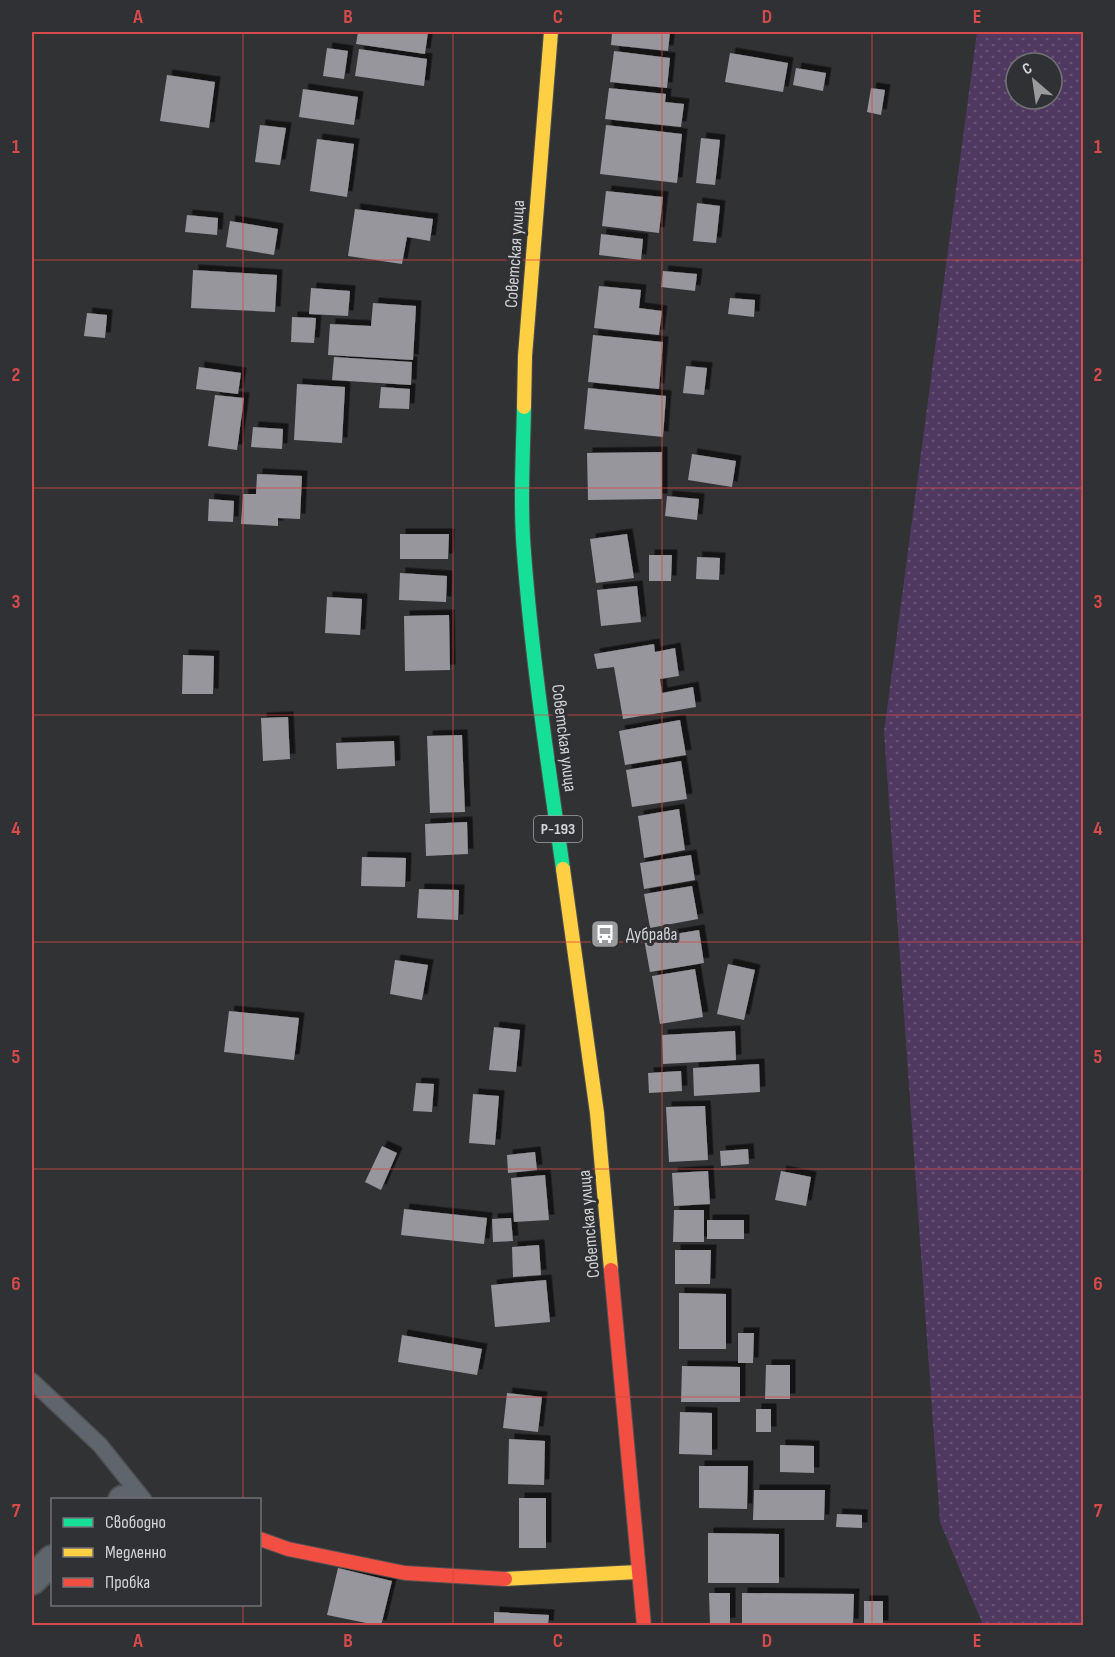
<svg xmlns="http://www.w3.org/2000/svg" width="1115" height="1657" font-family="'Sofia Sans Condensed',sans-serif">
<style>
.garden{fill:url(#garden-dots);fill-rule:evenodd}
.building{fill:#96969c;filter:url(#shadow)}
.lines{fill:none;stroke-linecap:round;stroke-linejoin:round}
.lane-casing{stroke:#4f4f50;stroke-width:18}
.street-casing{stroke:#4f4f50;stroke-width:32}
.fast-casing{stroke:#4f4f50;stroke-width:16}
.slow-casing{stroke:#4f4f50;stroke-width:16}
.jam-casing{stroke:#4f4f50;stroke-width:16}
.lane{stroke:#5e656d;stroke-width:15}
.street{stroke:#5e656d;stroke-width:28}
.fast{stroke:#16e098;stroke-width:14}
.slow{stroke:#ffcf43;stroke-width:14}
.jam{stroke:#f24e42;stroke-width:14}
.grid{fill:none;stroke:#d54a4b;stroke-width:1.5;stroke-opacity:0.55}
.labels{text-anchor:middle;dominant-baseline:central;stroke-width:6;stroke-linejoin:round;paint-order:stroke}
.shield{fill:#303135;stroke:#a1a2a5;stroke-width:1.5}
.shield-label{font-size:16px;font-weight:bold;fill:#d2d3d5}
.street-label{font-size:18px;fill:#d2d3d5;stroke:#303135}
.poi-label{font-size:18px;fill:#d2d3d5;stroke:#303135;text-anchor:start}
.neatline{fill:none;stroke:#d54a4b;stroke-width:2}
.grid-label{font-size:20px;text-anchor:middle;font-weight:bold;fill:#d54a4b}
</style>
<defs>
<pattern id="garden-dots" width="8" height="8" patternUnits="userSpaceOnUse" patternTransform="scale(1.5)"><rect width="8" height="8" fill="#503960"/><path d="M2 2h.1M6 6h.1" fill="none" stroke="#685576" stroke-width="1.8" stroke-linecap="round"/></pattern>
<filter id="shadow"><feDropShadow dx="5.5" dy="-5.5" stdDeviation="0" flood-color="#0009"/></filter>
</defs>
<rect width="100%" height="100%" fill="#313234"/>
<path class="garden" d="M977,32h106v1593h-100l-43,-103 -56,-790zM1016,63h36v36h-36z"/>
<path class="building" d="M358,32h70l-3,22 -69,-10z
M612,32h58l-2,19 -57,-6z
M327,48l21,3 -4,28 -21,-3z
M359,49l68,10 -3,27 -69,-10z
M614,51l56,7 -3,30 -57,-6z
M730,53l58,10 -5,29 -58,-10z
M796,68l30,5 -3,18 -30,-6z
M167,75l48,7 -6,46 -49,-7z
M609,88l57,6 -1,8 19,2 -3,23 -76,-8z
M871,88l14,2 -4,25 -14,-3z
M303,89l55,8 -4,28 -55,-8z
M260,125l26,3 -6,37 -25,-3z
M606,125l76,9 -5,49 -77,-9z
M701,138l19,2 -5,45 -19,-2z
M317,139l37,5 -7,53 -37,-6z
M606,191l57,6 -4,36 -57,-7z
M697,203l23,3 -4,37 -23,-2z
M355,209l78,10 -3,22 -23,-4 -5,27 -54,-8z
M187,215l31,3 -1,17 -32,-3z
M230,221l48,8 -4,26 -48,-8z
M601,234l42,5 -2,21 -42,-5z
M193,270l84,5 -2,37 -84,-4z
M663,271l34,3 -2,17 -34,-4z
M599,286l42,4 -2,18 23,3 -3,24 -65,-7z
M311,288l39,3 -2,25 -39,-2z
M730,298l25,2 -1,17 -26,-3z
M373,303l43,3 -3,54 -85,-5 2,-31 41,2z
M87,313l20,2 -2,23 -21,-2z
M292,317l24,1 -2,25 -23,-1z
M593,335l70,7 -4,47 -71,-7z
M334,357l78,5 -1,23 -79,-5z
M686,366l21,2 -3,27 -21,-2z
M199,367l42,6 -3,21 -42,-5z
M297,384l48,3 -3,56 -48,-3z
M381,387l29,2 -1,20 -30,-1z
M588,388l78,8 -3,41 -79,-8z
M215,395l29,3 -7,52 -29,-4z
M253,427l30,2 -1,20 -31,-2z
M662,452v47l-74,1 -1,-47z
M692,454l44,7 -4,26 -44,-7z
M257,474l45,2 -2,43 -22,-1v8l-37,-2 2,-30h13z
M667,496l32,3 -2,21 -32,-4z
M209,499l25,2 -1,21 -25,-1z
M400,534h49l-1,25h-48z
M627,534l7,44 -38,5 -6,-44z
M649,555h23l-1,26h-22z
M697,557l23,1 -1,22 -23,-1z
M400,573l47,3 -1,26 -47,-2z
M637,586l4,36 -40,4 -4,-36z
M327,597l35,2 -2,36 -35,-2z
M449,615l1,55 -45,1 -1,-55z
M654,644l1,8 20,-4 4,28 -19,3 2,14 31,-6 3,20 -73,12 -9,-52 -17,2 -3,-15z
M183,655l31,1 -1,38h-31z
M288,717l2,42 -27,2 -2,-43z
M680,720l6,35 -61,10 -6,-34z
M462,735l3,77 -35,1 -3,-77z
M394,741l1,25 -58,3 -1,-26z
M681,761l6,38 -55,8 -6,-37z
M679,809l6,41 -41,8 -6,-42z
M467,822l1,32 -42,2 -1,-32z
M691,855l4,25 -51,9 -4,-26z
M362,857l44,1 -1,29 -44,-1z
M692,886l6,33 -48,9 -6,-34z
M419,889l40,1 -1,30 -41,-2z
M699,930l5,33 -54,9 -6,-33z
M395,960l33,5 -6,35 -32,-6z
M728,964l27,6 -11,50 -27,-6z
M695,969l8,48 -43,7 -8,-48z
M229,1011l70,7 -5,42 -70,-8z
M494,1027l26,3 -4,42 -27,-2z
M735,1031l1,29 -73,4 -1,-29z
M759,1064l1,28 -66,4 -1,-28z
M681,1071l1,20 -33,2 -1,-20z
M416,1083l18,1 -2,28 -19,-1z
M473,1094l26,2 -4,49 -26,-2z
M705,1106l3,54 -39,2 -3,-55z
M382,1146l15,7 -16,37 -16,-8z
M748,1149l1,15 -28,2 -1,-15z
M535,1152l2,18 -29,3 -1,-18z
M708,1171l2,33 -36,2 -2,-33z
M781,1171l30,6 -5,29 -31,-6z
M545,1175l4,45 -35,2 -3,-44z
M404,1209l83,9 -3,26 -83,-9z
M674,1210h30v32h-31z
M511,1218l2,23 -20,1 -1,-23z
M707,1220h37v19h-37z
M539,1245l2,30 -28,2 -1,-30z
M675,1250h36l-1,34h-35z
M546,1280l4,42 -55,5 -4,-42z
M679,1293l47,1v55h-47z
M738,1333h16l-1,30h-15z
M402,1335l80,14 -5,26 -79,-13z
M766,1365h24v34h-25z
M682,1366l58,1v35h-59z
M507,1393l35,4 -4,35 -35,-4z
M756,1409h15v23h-15z
M680,1412l32,1v42l-33,-1z
M509,1439l36,2 -1,44 -36,-1z
M780,1445l34,1v27l-34,-1z
M699,1466h49l-1,43 -48,-1z
M754,1490h71l-1,30h-71z
M519,1498h27v50h-27z
M837,1514l25,1v13l-26,-1z
M708,1533l71,1v49h-71z
M338,1568l54,13 -11,45 -54,-11z
M709,1593h21v30l-20,1z
M742,1593l112,1 -1,30 -111,-1z
M864,1601h19v25h-19z
M494,1612l55,3 -1,11h-54z"/>
<g class="lines">
<g class="lane-casing">
<path id="lane" d="M32,1381l68,64 44,55"/>
</g>
<g class="street-casing">
<path id="street" d="M123,1500h3
M32,1580l20,-20"/>
</g>
<g class="fast-casing">
<path id="fast" d="M524,407c-1,49 -4,98 0,146 8,106 24,211 39,316"/>
</g>
<g class="slow-casing">
<path id="slow" d="M524,407l1,-51 26,-324
M563,869l34,244 14,157
M505,1579l133,-7"/>
</g>
<g class="jam-casing">
<path id="jam" d="M611,1270l33,356
M260,1539l28,10 117,24 100,6"/>
</g>
<use href="#lane" class="lane"/>
<use href="#street" class="street"/>
<use href="#fast" class="fast"/>
<use href="#slow" class="slow"/>
<use href="#jam" class="jam"/>
</g>
<path class="grid" d="M243,32v1468M453,32v1594M662,32v1594M872,32v1594M32,260h1052M32,488h1052M32,715h1052M32,942h1052M32,1169h1052M32,1397h1052M243,1604v22"/>
<defs>
<g id="bus-square" transform="scale(1.5)"><rect x="-9" y="-9" width="18" height="18" rx="4" fill="#9a9b9d" stroke="#303135"/><path d="M-5-6H5V4H4V6H2V4H-2V6H-4V4H-5ZM-3.5-4V0h7V-4ZM-3.5 1.2v1.5H-2V1.2ZM2 1.2v1.5H3.5V1.2Z" fill="#fff"/></g>
</defs>
<g fill-rule="evenodd">
<use href="#bus-square" x="605" y="934"/>
</g>
<g class="labels">
<rect class="shield" x="534" y="816" width="48" height="26" rx="4.5"/>
<g class="shield-label">
<text x="558" y="829">Р-193</text>
</g>
<g class="street-label">
<text transform="translate(515 254) rotate(-86)">Советская улица</text>
<text transform="translate(564 738) rotate(83)">Советская улица</text>
<text transform="translate(589 1224) rotate(-95)">Советская улица</text>
</g>
<g class="poi-label">
<text x="626" y="934">Дубрава</text>
</g>
</g>
<rect width="1115" height="1657" fill="none" stroke="#303135" stroke-width="66"/>
<rect x="51" y="1498" width="210" height="108" fill="#303135" stroke="#717275" stroke-width="1.5"/>
<rect x="63" y="1518" width="30" height="9" fill="#16e098" stroke="#717275" stroke-width="1.5"/>
<text x="105" y="1528" font-size="18" fill="#d2d3d5">Свободно</text>
<rect x="63" y="1548" width="30" height="9" fill="#ffcf43" stroke="#717275" stroke-width="1.5"/>
<text x="105" y="1558" font-size="18" fill="#d2d3d5">Медленно</text>
<rect x="63" y="1578" width="30" height="9" fill="#f24e42" stroke="#717275" stroke-width="1.5"/>
<text x="105" y="1588" font-size="18" fill="#d2d3d5">Пробка</text>
<g transform="translate(1034 81) rotate(331)"><circle r="28" fill="#303135" stroke="#717275" stroke-width="1.5"/>
<path d="M0-4.5L10 22L0 15L-10 22Z" fill="#9a9b9d"/>
<text y="-9" font-size="16" font-weight="bold" text-anchor="middle" fill="#d2d3d5">С</text>
</g>
<rect x="33" y="33" width="1049" height="1591" class="neatline"/>
<g class="grid-label">
<text x="138" y="23">A</text>
<text x="348" y="23">B</text>
<text x="558" y="23">C</text>
<text x="767" y="23">D</text>
<text x="977" y="23">E</text>
<text x="16" y="153">1</text>
<text x="1098" y="153">1</text>
<text x="16" y="381">2</text>
<text x="1098" y="381">2</text>
<text x="16" y="608">3</text>
<text x="1098" y="608">3</text>
<text x="16" y="835">4</text>
<text x="1098" y="835">4</text>
<text x="16" y="1063">5</text>
<text x="1098" y="1063">5</text>
<text x="16" y="1290">6</text>
<text x="1098" y="1290">6</text>
<text x="16" y="1517">7</text>
<text x="1098" y="1517">7</text>
<text x="138" y="1647">A</text>
<text x="348" y="1647">B</text>
<text x="558" y="1647">C</text>
<text x="767" y="1647">D</text>
<text x="977" y="1647">E</text>
</g>
</svg>
